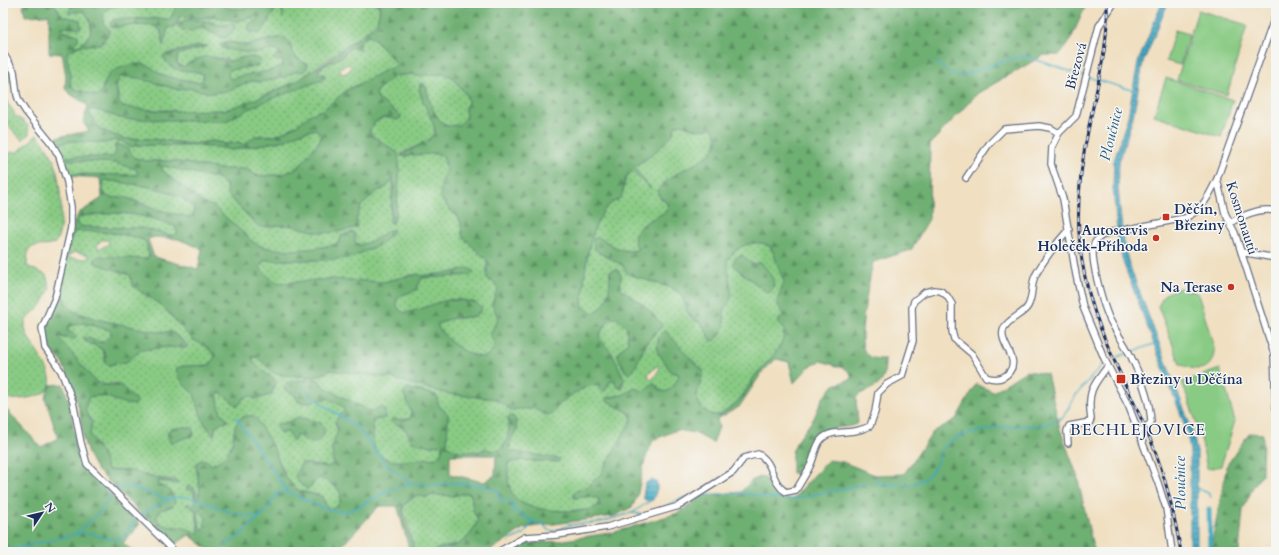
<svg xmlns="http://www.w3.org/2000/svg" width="1279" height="555" font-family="Cardo,serif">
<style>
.grass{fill:url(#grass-dots);stroke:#527d71;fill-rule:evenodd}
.forest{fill:url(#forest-firs);stroke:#446f68;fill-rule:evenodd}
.garden{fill:#89cb84;stroke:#527d71}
.water{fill:url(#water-rules);stroke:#2e6c8f}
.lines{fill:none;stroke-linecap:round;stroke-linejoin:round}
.stream{stroke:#40a8c0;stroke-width:1.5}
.canal{stroke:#40a8c0;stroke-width:5}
.minor-casing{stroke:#666d80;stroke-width:8}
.minor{stroke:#fff;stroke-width:5.5}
.rail-casing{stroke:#1b2f5e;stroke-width:3}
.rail{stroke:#f6f6f2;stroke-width:1.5;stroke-dasharray:4.5;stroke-linecap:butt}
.poi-dot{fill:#c8321e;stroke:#f6f6f2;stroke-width:1.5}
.labels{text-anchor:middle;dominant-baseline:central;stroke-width:3;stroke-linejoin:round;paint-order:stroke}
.street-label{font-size:14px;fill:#1b2f5e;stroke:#f6f6f2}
.poi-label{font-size:14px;font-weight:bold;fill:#1b2f5e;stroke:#f6f6f2;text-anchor:start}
.water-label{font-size:15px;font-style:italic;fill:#285980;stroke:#f6f6f2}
.quarter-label{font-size:16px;letter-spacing:1px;fill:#1b2f5e;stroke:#f6f6f2}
</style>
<defs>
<pattern id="grass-dots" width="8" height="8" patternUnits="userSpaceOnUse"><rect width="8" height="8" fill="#89cb84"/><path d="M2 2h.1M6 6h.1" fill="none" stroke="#6fa56f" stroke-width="1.8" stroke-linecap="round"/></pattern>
<pattern id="forest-firs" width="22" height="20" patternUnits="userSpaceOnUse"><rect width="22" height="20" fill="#6eaf72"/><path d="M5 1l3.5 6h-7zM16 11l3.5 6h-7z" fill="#5a8f61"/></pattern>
<pattern id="water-rules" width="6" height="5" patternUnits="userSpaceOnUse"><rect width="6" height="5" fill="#40a8c0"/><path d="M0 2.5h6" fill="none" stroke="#35899f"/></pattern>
</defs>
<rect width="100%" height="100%" fill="#f6f6f2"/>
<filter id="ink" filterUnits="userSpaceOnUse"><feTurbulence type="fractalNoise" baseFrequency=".025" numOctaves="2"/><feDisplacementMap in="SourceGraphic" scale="8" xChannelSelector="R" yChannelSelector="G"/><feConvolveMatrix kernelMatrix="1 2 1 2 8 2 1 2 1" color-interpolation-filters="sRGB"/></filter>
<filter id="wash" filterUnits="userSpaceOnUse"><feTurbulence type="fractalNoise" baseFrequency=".012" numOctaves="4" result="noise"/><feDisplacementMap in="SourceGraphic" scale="16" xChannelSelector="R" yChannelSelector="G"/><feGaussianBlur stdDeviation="0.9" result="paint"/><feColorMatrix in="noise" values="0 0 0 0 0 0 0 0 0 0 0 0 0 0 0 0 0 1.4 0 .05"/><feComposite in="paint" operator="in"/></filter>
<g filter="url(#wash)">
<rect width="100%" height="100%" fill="#f0dfc0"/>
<path class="grass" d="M50,3h23l-4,10 15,-2c9,10 10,24 -1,31l18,2 8,-11v-4l-6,-6 1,-11c9,-12 68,-9 85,-9l-12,4 -7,12 -24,-1 -33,2v8c13,-3 36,-7 47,1l3,15 5,-16 6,-1 6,-11 23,2 11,-2 23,5 22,-5v18l10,-12 1,-6 4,-3 -19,-6 -11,3 -18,-2 -2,-5h57l2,15v-15h93l4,6 -3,13 -3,4 -75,54 -59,26 -16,4 -31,1 -61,-2 -12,-3 -4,-21 2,-7 6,-2 15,2 40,12 9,-2 23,5 15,-2 26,-10 9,1 23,-5 24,-12 -13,-8 -6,-15 -8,-5 -36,8 -18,-4 29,12c8,-3 17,-5 24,0l-1,3 1,4 3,2v3c-16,10 -35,7 -51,14l-5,-2 2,-7 28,-4 -3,-9h-12l-10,4 -19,-4 -16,2 -14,8 -6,-4v-5l2,-4 26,-7 -7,-1 -32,8 -3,2c10,20 25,11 40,18v5l-2,3c-8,0 -33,-4 -40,-8 -7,-3 -11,-7 -20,-10l-37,19 -3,9 -4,5 -23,-8 -4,-6 1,-7 -5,-21 1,-4 8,-3 -2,-15 -11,-2 -1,-4 13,1 6,-8 -18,-4 -5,-9zM187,20l22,1 13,6 8,-3 -3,11 -6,3c-11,-7 -18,-12 -32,-8l-12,-5 2,-3z
M370,36l12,10 16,19 -1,2 -9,2 -41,21 -24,20 -11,4 -15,11 -15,8 -7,3 -14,-1 -17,10 -6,-3 -12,2 -14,-3 -19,3 -40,-5h-29l-23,-9 -12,-17 1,-4c9,0 25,8 35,10l101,2 29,-16 62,-25 4,1 1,-6 -4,-2c4,-9 16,-11 24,-17 5,-3 6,-8 12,-9l6,3 -1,-7 2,-4zM348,64l3,3 -1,3 -6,4 -4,-2v-4z
M11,70l3,11 -8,2 -3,-2v-9z
M411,74l6,2 25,-2 9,2 17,21v6l-3,7 1,8 -7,7 -12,1c-12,-6 -19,-25 -20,-38l1,22 7,16 -1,8 -5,6 -28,14 3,3c11,-3 29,-8 39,-1l3,13 -5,30 20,23 1,13 4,5 21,20 2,20 6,3 3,6 -6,15 6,14 -8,17 3,5 1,8 -8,9c-18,1 -38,-15 -49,-30l1,-3 11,-5 27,-3 6,-7c-30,-22 -48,0 -77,4 -7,-3 -8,-6 -9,-12l6,-6 14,-5 6,-12 48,-3 -5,-4 -43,5 -5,-2 -34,8 -53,-3 -49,4 -8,-2 -13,-13 4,-8h61l36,-7 18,-8 14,-13 -6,-1 -12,9 -15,5 -5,-3 -2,-10 -11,3 -3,8c-19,7 -78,13 -90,-5l-36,-32 -10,-2 -41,-34 -1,-3 3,-1 55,13 7,7 2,9 30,31 29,-1 14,2 15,5 41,-6 -1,-5 5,-15 16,-15 7,-2 9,-11 -3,44 1,1h2l3,-9 4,-44 -4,-18 -25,-17 -1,-6c6,-12 16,-13 27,-9l4,-4 -24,-18 -1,-7 19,-15z
M3,90l5,14 6,8v3c8,6 16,8 15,19l-7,6 -19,-20z
M680,124l20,6 12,-2c19,23 -21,37 -36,46 -7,4 -13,10 -18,16l2,8 7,5 1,7 -21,12 -12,22 3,4 -1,2c-15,4 -27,-6 -39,-13l-4,11 6,5 22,12 6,9 44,14 9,6 11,25 10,5 9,16 3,1c13,-11 13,-63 13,-81 9,-14 26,-21 41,-15l5,6 11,31 -7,19 7,14 -3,12 3,1c1,23 -20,33 -31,51 -8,12 -26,45 -44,34 -7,-3 -11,-9 -12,-17 -1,-9 6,-18 6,-26l-24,-22 -12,-16 -1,-1 -7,5 -2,12 14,24 8,2c-1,7 -8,16 -14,18l-5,-2 -5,-7 -12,8 -8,-3 -12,7 -14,2 -2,4 21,11 4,7 -32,56 -13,12 -13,6 1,5 17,-2 7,3v7c-10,6 -26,5 -37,5 -24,-2 -52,-2 -54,-33 0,-5 -1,-10 0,-15l12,-3 38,2 2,-3 -49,-7c-3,-5 0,-17 4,-20l-1,-15 -2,-1 -4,2c4,9 0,26 -8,32l-9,1 -5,-2c-9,3 -32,7 -39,-4l1,-29 -2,-4 -7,-6 -3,-11 -29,-7 -3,6 7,17v7l-8,2 -11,-1 14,11 6,12 28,2 3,4c-6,16 -10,9 -22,11 -18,2 -34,7 -47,-10l-2,-27 1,-2 9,-1 3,-4 -2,-7 -4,-1 -8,5 -47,-25 -5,-6c-14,-2 -17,2 -26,12l6,9 6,1 23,-5 15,8 1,5c-8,10 -11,8 -6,20l-6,16 1,16 -5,4 -26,-4 -6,10 1,7 11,9 11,-11 8,2 14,12 -2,12 -4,4 -5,1 -4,-3 -4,-10 -22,-5 -6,-4 -8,-10 -13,-30 -21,-32 -12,4 -5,8 -4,21 -7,10 -12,7h-16l4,24 -2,10 -2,-1 -1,-9 -4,-3 -2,3 5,4v8l12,17 -2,12 -4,-3 -2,-15 -9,-8h-3l10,7 3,22c-5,0 -9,-4 -15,-5 -10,-2 -22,1 -28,-10l4,-8 10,-3 5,-5c-4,-10 -5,-13 -16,-17l-1,-5 20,4 -3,-4c-23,-2 -45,-9 -68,-10l-4,-14 -13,-21 2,-13 -6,-8 -1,-6 4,-11c14,-4 28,3 41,8l-14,-22 -10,2 -10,-3 -39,-45 18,2 2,-2 -10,-7 2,-4 14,-3 27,7 2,4 -6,8 -21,-1c18,8 17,4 21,23l2,1 18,-3 15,-12 27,-3 18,1 -1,-6 -13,-10h-15l-57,-12 -25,-8 -8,-7 -5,-10 -2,-11 9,-38 5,-14c12,-3 63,2 72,10l3,15 -26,16 7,2 3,11 29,20 30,33 15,8 8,9 -5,9 -12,1 -21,7 11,15 6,6 9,27 6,9 6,3v-6l5,-4h6l1,-4 -7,-8 -3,-17 3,-3 17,15 5,-7 8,-3 4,3 17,-4 5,-13c-6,-8 -24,-15 -24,-26l6,2 7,6 31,12h24l10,-6 61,8 58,16 47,5 15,11c10,-3 26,-2 34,5 11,-8 40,-34 53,-29l6,6 6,-10 4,-3 8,10 2,-10 -2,-5 -9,-18 -14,-18 1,-5 10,-14 7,-1 10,10 1,14 -11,12 8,17 16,-17 11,-20 10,-8 -17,-20 -23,-16 -2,-3 1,-12 -4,-6 -7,2c0,16 0,35 -17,42l-10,-6 -1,-4c3,-30 5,-76 27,-98 3,-3 8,-4 11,-7 6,-8 1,-16 11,-27l20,18 -17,-21 6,-6 6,-2 28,-28 1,-6zM102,240h6l1,4 -10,5 -2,-4zM75,252l15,3 -4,4 -18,-1 1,-3zM742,255l8,8 14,3 9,15 -19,1 -15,-11zM658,365l1,5 -7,10 -2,-1 -2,-5zM298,417l23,6 3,5 -14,15 -13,-8 -3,6 -6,-9 -8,1 -3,-9 12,-2zM185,427l9,8 -15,4 -1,-11z
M316,129l5,6 -1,5 -21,27 -15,7 -19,2 -9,-1 -10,-6h-26l-46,-8h-28l-13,-4 -4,-7 -14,-3 1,6 -4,4h-50l-5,-13 13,-3 35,2 10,-3 6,1 7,5 12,-1 77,2 15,3 54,-10 14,-7z
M37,135c6,7 13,16 17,25 6,17 12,69 1,83 -9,6 -19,-1 -27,7l-1,16 19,9 4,13c-1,3 -8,17 -10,19 -6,6 -15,9 -15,19 0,22 56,64 2,72 -7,1 -15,3 -21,-1l-1,-8 2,-6 -4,-2v-39l4,-12 -2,-3 -2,1v-172l6,-1 2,-3h7z
M67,159l49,4 20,6 2,6 -70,-1 -4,-12z
M106,180c31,6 63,5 88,27l-1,9 -5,1 -25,-6 -38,-14 -13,1 -6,-2 -3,-7v-7z
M116,213c22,1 38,5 59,13l3,7 -5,3 -31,-8 -59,-1 -7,-4 5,-7z
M468,493l3,1 2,16 5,10 -6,12 -10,12 -24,4 -5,4h-18l-12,-43 1,-4 13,-10 7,2 11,-2 18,1z"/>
<path class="forest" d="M26,3l15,2 8,-2 5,1 8,12 18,4 1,8 -20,-1 1,5 16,3v5l-4,4 1,3c17,-5 21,-23 9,-36l-16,2 5,-10h75c-8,0 -39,1 -43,8 -3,3 -2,8 -2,12l7,8 -9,13 -22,2 -12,6v6l4,18 -1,7 4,6 23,7c9,-5 6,-19 16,-25 10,-5 25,-10 36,-5 5,2 8,7 13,9 10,3 29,7 39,7l2,-3v-5c-16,-7 -29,3 -40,-18l35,-10h10l-29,8 -2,4v5l6,4c7,-4 20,-13 29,-10 5,2 13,5 19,4 13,-2 15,-7 30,-1l-4,6 -28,4 -1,7 4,2c16,-7 35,-4 51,-14l-1,-5h-8l-1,-2 7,-5c-9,-7 -17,1 -27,0 -10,-1 -21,-2 -31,-5l-2,-4 3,-2 22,3 39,-8 5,5 6,15 13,8 -4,7 -7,-1 -13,6 -24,5 -8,-1 -26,10 -15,2 -23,-5 -9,2 -40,-12 -18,-2 -5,9 2,17 5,5 37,4 65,-1 45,-16 29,-14 29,-19 46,-35 3,-4 3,-13 -4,-6h711l-17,38 -11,14h-15l-66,38 -48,51 -1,75 -18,31 -38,12c-3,16 -17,79 -8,90 4,7 12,7 20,7 0,28 -5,25 -27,36l-2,3 2,25c-9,5 -18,4 -28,6 -21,5 -19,26 -28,42l-4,2h-6v-21l4,-9 18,-25 8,-19 12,-14 17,-6v-5l-5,-5 -25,-8 -12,6 -15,16 -5,-21 -13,-3 -13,12 -24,36 -22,12 2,8 -6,16 -18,-10 -18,-3 -24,10 -8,20 -8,37 -5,10 -18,9 -90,12 -36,24h-55c7,-6 11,-3 18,-5 14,-4 22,-14 27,-27l-5,-10 -2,-16 -4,-1 -14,3 -18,-1 -11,2 -7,-2c-4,2 -13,8 -14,13 -2,9 9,34 12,44h-5l-12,-44 -2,-2h-17l-40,43 1,3h-128l-23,-17 -13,9 -22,-17 -57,-57 -9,-16 -5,-16 -3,-26 -7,-24 -11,-26 -13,-14 -5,-17 13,-30 17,-80 5,-8 23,-15 -2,-20 -33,-2 -12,-31 2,-8 32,-6 -6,-9 5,-16c-8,-7 -16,-9 -23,-17l1,-13 -4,-22 -13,-1v-38l-24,1 -2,-10zM367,36l7,2 24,28 -10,3 -41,21 -24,20 -12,4 -14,11 -15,8 -7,3h-20l-11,9 -6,-3 -12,2 -14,-3 -19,3 -40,-5h-29l-23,-9 -12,-17 1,-4c8,0 25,8 35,10l101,2 35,-18 63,-24 1,-5h-6l-1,-4c7,-6 16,-9 23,-13 6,-4 7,-9 13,-10l6,3 -1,-9zM411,74l6,2 25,-2 9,2 16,19 1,8 -3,4 1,11 -7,7 -12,1c-13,-7 -18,-26 -21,-40l-3,-3 -3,1c-4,11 14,34 15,48l-6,8 -29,16c2,1 32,-3 39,-2l6,5 1,10 -5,15 -1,13 21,25 1,13 4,5 21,20v18l8,5 3,6 -6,15 6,14 -8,17 3,5 1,8 -8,9c-18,1 -38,-15 -48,-30v-3l11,-5 27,-3 6,-7c-4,-6 -9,-8 -16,-8 -29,-4 -37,8 -61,12 -7,-3 -8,-6 -9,-13l6,-5 14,-5 6,-12 48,-3 3,-2 1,-2 -6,-3 -14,4 -32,4 -5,-2 -34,8 -53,-3 -49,4 -8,-2 -13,-13 4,-8h61l25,-2 29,-13 14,-13 1,-3 -7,2 -12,9 -15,5 -5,-3v-8l-2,-2 -11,3 -3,8c-19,7 -78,13 -90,-5l-36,-32 -10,-3 -41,-33v-3l2,-1 55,13 7,7 2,9 30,31c9,3 17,-1 27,-1 12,1 22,5 33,7 13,2 27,-1 39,-5l-1,-6 5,-15 16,-15 10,-4 6,-9 1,6 -4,38 3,1c5,-17 8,-52 5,-70l-27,-18 -1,-6 5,-7 10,-5 12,3 4,-2v-2l-24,-18 -1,-7 19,-15zM680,124l20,6 12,-2c19,23 -21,37 -36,46 -7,4 -13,10 -18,16v5l9,8 1,7c-10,8 -45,18 -30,38l-1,2c-15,4 -27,-6 -39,-13l-5,2 1,9 6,5 22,12 6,9 44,14 9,6 8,21 13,9 9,16 3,1c14,-12 10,-18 10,-32l5,-6 3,-7 -5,-36c8,-13 30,-24 44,-13l13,35 -7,21 7,12 -5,4v6l5,3c1,22 -18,33 -30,49 -4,5 -6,12 -10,17 -7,10 -16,16 -26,22 -6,0 -10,-3 -15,-7 -13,-12 0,-26 0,-39 -11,-6 -33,-38 -39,-39l-5,5 -2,15 14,21 8,2c-1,7 -8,16 -14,18l-5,-2 -7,-7 -10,8 -8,-3 -12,7 -17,3 1,3 21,11 4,7 -32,56 -13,12 -13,5v6c9,-1 17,-3 25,1l-1,7c-10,6 -25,5 -36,5 -24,-2 -52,-2 -54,-33 0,-5 -1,-10 0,-15l12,-3 38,2 2,-3 -49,-8c-3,-7 2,-16 6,-22l-1,-9 -4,-4 -4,1c2,10 1,26 -8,33l-9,1 -6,-3 -3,4 -26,-1 -9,-6 1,-31 -9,-8 -3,-11 -29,-7 -3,6 7,17v7l-8,2 -11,-1 -1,2 15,9 6,12 20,4 8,-2 3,4c-6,16 -10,9 -22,11 -18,2 -34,7 -46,-10l-3,-20 1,-9 12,-2v-8l-6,-3 -8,5 -47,-25 -7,-8 -26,2 -4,2 -3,6 11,6 4,7 6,1 23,-5 15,9 1,4c-8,10 -11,7 -6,20l-6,16 1,16 -5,4 -26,-4 -7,14 6,8 7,4 11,-11c10,3 26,11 21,24 -2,4 -5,6 -10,7l-4,-3 -4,-10 -22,-4 -6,-5 -9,-10 -12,-30 -17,-29c-3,-2 -5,-3 -8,-2 -17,1 -12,20 -17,30 -4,9 -10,15 -19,19l-6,-5h-6l-4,5 4,24 -2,10 -2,-1v-8l-5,-4h-4v4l4,-1 3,4 1,12 11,13 -2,12h-3c-5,-9 0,-26 -15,-26l10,7 3,22c-5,0 -9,-4 -14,-5 -11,-2 -23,1 -29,-10l4,-8 13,-4 2,-4 -4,-11 -12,-6 -1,-4 20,3 1,-2 -26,-4 -21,-7 -25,-1 -4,-14 -13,-21 2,-13c-8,-10 -8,-14 -3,-25 18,-6 33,11 47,7l1,-3 -17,-16h-21l-3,-3 -38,-45 17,2 2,-2 -10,-7 2,-4 14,-3 27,7 2,4 -9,9 -20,-6 2,4 17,8 3,7v7l3,2 18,-3 15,-12 27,-3 18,1 2,-2 -16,-14h-15l-57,-12 -25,-8 -8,-7 -5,-10 -2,-11 9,-38 5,-14c12,-3 63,2 72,10l3,13 -2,4 -49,-3 -3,3v4l35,12 3,11 29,20 30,33 15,8 8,9 -5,9 -27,1 -6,2 -1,3 8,14 10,9 9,27 11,15 1,-9 5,-4 7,-1 1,-1 -8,-10 -3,-17 3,-2 17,14 4,-3 1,-4 8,-3 6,3 15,-4 5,-13c-6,-8 -24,-15 -24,-26l6,2 16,15 8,2 32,2 16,-7 61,8 58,16 47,5 15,11c8,-1 17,-2 25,0 7,2 8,5 15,5 4,-3 5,-7 8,-10 7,-7 29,-23 39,-19l3,5 3,1 6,-10 4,-3 3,8 5,2 2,-10 -2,-5 -10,-21 -13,-15 1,-5 10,-14 7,-1 10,10 1,14 -11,12 8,17 4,3 5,-4 12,-27 16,-17 -1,-3 -16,-17 -23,-16 -2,-3 1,-12 -4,-6 -7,2c0,16 0,35 -17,42l-10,-6 -1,-4c3,-29 5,-76 27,-98 3,-3 8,-4 11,-7 6,-8 0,-16 11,-27l20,18 -17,-22 25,-18 14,-15 2,-8zM316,129l5,6 -1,6 -21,26 -15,7 -19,2 -9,-1 -10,-6h-26l-46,-8h-28l-11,-3 -8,-10 -11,-5 -1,4 1,6 -4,4h-50l-5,-13 13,-3 35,2 10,-3 6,1 9,6 10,-2 77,2 15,3 54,-10 14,-7zM66,160l50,3 20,6 2,6 -70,-1 -4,-9zM106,180c31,6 63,5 88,27l-1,9 -5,1 -12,-3 -25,-6 -26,-11 -13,1 -6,-2 -3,-7v-7zM116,213c22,1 38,5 59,13l3,7 -5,3 -31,-8 -59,-1 -7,-4 5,-7zM155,237l23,2 24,10 -4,20 -44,-12 -6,-18zM450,455h46l-1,20 -11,7 -34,-8z
M189,3l22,3 6,-3h7l2,5c17,3 30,-2 46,-4l5,3 -17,27 -11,-3 -1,-3 2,-5 9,-5 -2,-2 -20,5 -23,-5 -15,2 -19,-2 -6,11 -6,1 -5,18 -2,-16 -5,-4 -26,-1 -17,3 -3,-2 2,-5 5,-2h53l6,-12z
M198,20c17,2 18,8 35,3l2,4c-10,22 -22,3 -34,1 -5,-1 -5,2 -9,3 -3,0 -9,-1 -12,-2l-3,-2 1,-4 9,-3z
M742,255l11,10 8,-3c6,8 20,22 8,31l-4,-2 -30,-24 -2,-3 2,-6z
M1026,371l21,3 13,55 17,46 17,77h-585l12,-8 37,-3 57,-9 63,-19 26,-18 37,-3 10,-11 12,-5 21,23h9l35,-39 15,2 32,13 29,-1 29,-42 23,-13 20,-35 17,8z
M63,384l7,20 8,57 62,63 -17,19 11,9h-74l-7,-4 -11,4h-39v-149l3,6 35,38 17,-9 -13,-40 5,-13z
M298,417l23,6 3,5v7l-7,8h-7l-13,-8 -4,7 -5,-10 -8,1 -4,-6 1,-3 12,-2z
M185,427l8,1 1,7 -24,8 -3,-10 3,-4z
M1249,433l14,1 -1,40 -9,13 -10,23 -4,42h-27l-1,-5 16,-82z"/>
<path class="garden" d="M1198,10l49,15 -20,70 -50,-15z
M1175,30l14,4 -9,31 -14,-4z
M1166,78l67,22 -12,37 -67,-22z
M1179,288l13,3 6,3 16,53c1,24 -16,26 -34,17l-22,-58 7,-12z
M1220,369l15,52 -14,45 -14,3 -7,-36 -18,-51z"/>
<path class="water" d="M1162,3h6l-25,60 -10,54 -14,45 -1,26 5,53 6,23 63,166 5,22v100h-7v-99l-3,-22 -63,-166 -6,-23 -5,-54 1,-27 14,-45 10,-54z
M651,479l6,4v6l-4,11 -3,1 -5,-1 -2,-3 2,-13z"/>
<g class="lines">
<path class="stream" d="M936,62l14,12 10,2 46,-16 19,-4 59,20
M1087,77l48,14
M1131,352l23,-8
M1115,358l13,-5
M304,389l15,13 38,25 29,37 24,18
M236,417l52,75
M1196,488l12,5 3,4
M701,495l40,-2 37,6h15l82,-17 18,3 7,-2 8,3 16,-7 9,-8 10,-23 11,-9 11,-5 37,-7 43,-2 18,-8 13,-22 27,-31
M660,509l22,-11 8,-1
M632,513l18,-12
M77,532c7,-6 14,-11 21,-18 10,-10 12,-29 31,-27 14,2 27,11 42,12
M509,543l1,-3 14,-6 9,-13 10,3 5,6 6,1 16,-6 31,-3 30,-9 12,1
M225,546l12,-8 26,-24
M3,551l66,-15c19,-9 38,7 51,3 7,-3 8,-11 13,-16 6,-8 35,-25 45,-26 22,-4 69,32 87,15 5,-5 8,-13 12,-19l11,-1 37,17 18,3 11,-3 37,-20 20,-6 21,2 22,-2 24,2 20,5 2,10h7l5,4 2,7 19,10"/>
<path class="canal" d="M1209,509l1,43"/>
</g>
</g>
<g filter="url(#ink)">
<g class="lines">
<g class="minor-casing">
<path id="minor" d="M1114,3l-15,23 -23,90 -17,17 -7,14 -1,17 12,35 13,76 7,32 21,51 25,49 29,76 8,25 6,44
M3,53l11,18 3,24 2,6 7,11 26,32 7,12 8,26 4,25v21l-16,70 -13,30 3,20 16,23 12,31 8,41 6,21 88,88
M966,178l23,-34 15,-15 35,-3 11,2 9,5
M1217,179l8,34 10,20 39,121 2,54
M1230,223c13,-8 31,-16 46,-12
M1241,252l35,6
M1139,431l7,-3 5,-6c-1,-22 -9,-42 -18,-61 -6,-15 -17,-28 -24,-43 -6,-14 -20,-60 -15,-74 3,-6 8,-9 14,-11l77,-15c17,-7 25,-24 32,-39l59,-165
M1068,443l-1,-12 2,-5 21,-4 1,-3c-4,-26 1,-33 17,-53
M498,552l27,-15 32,-2 50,-8 72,-21 54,-34 11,-14 14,-4c16,8 13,29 28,38l10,-2c5,-8 10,-16 14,-24 7,-14 5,-30 24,-33 15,-2 21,0 36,-7l5,-14 3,-19 9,-9 15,-8 11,-35 -1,-33 2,-7 11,-9 9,-2 7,1 6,5 5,8v27l2,8 18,15 14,23c9,3 18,3 24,-6 10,-14 -13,-29 -6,-43 5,-10 19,-13 24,-22 5,-9 3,-21 7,-30 8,-15 23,-35 34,-47"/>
</g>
<use href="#minor" class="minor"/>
<g class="rail-casing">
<path id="rail" d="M1107,3c2,44 -11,86 -19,128 -9,43 -13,87 -6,130 11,69 43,117 69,180 15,36 23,73 30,111"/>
</g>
<use href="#rail" class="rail"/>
</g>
</g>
<g class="poi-dot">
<rect x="1162" y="213" width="8" height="8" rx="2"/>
<circle cx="1156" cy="238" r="4"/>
<circle cx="1231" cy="287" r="4"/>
<rect x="1116" y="374" width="10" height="10" rx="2"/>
</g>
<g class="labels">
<g class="street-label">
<text transform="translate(1076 66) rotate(-75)">Březová</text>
<text transform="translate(1242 218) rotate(72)">Kosmonautů</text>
</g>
<g class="poi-label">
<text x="1174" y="209">Děčín,<tspan x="1174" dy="16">Březiny</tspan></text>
<text x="1148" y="230" text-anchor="end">Autoservis<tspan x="1148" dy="16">Holeček-Příhoda</tspan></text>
<text x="1223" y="287" text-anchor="end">Na Terase</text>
<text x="1130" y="379">Březiny u Děčína</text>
</g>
<g class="water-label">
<text transform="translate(1111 134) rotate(-76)">Ploučnice</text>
<text transform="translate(1180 483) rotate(-91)">Ploučnice</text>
</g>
<g class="quarter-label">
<text x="1138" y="430">BECHLEJOVICE</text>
</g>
</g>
<rect width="1279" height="555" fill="none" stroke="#f6f6f2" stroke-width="16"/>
<g transform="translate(42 513) rotate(55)" stroke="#f6f6f2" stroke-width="3" paint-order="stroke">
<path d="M0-3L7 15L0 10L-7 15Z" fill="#1b2f5e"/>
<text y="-6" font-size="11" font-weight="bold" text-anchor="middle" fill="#1b2f5e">N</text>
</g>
</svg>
